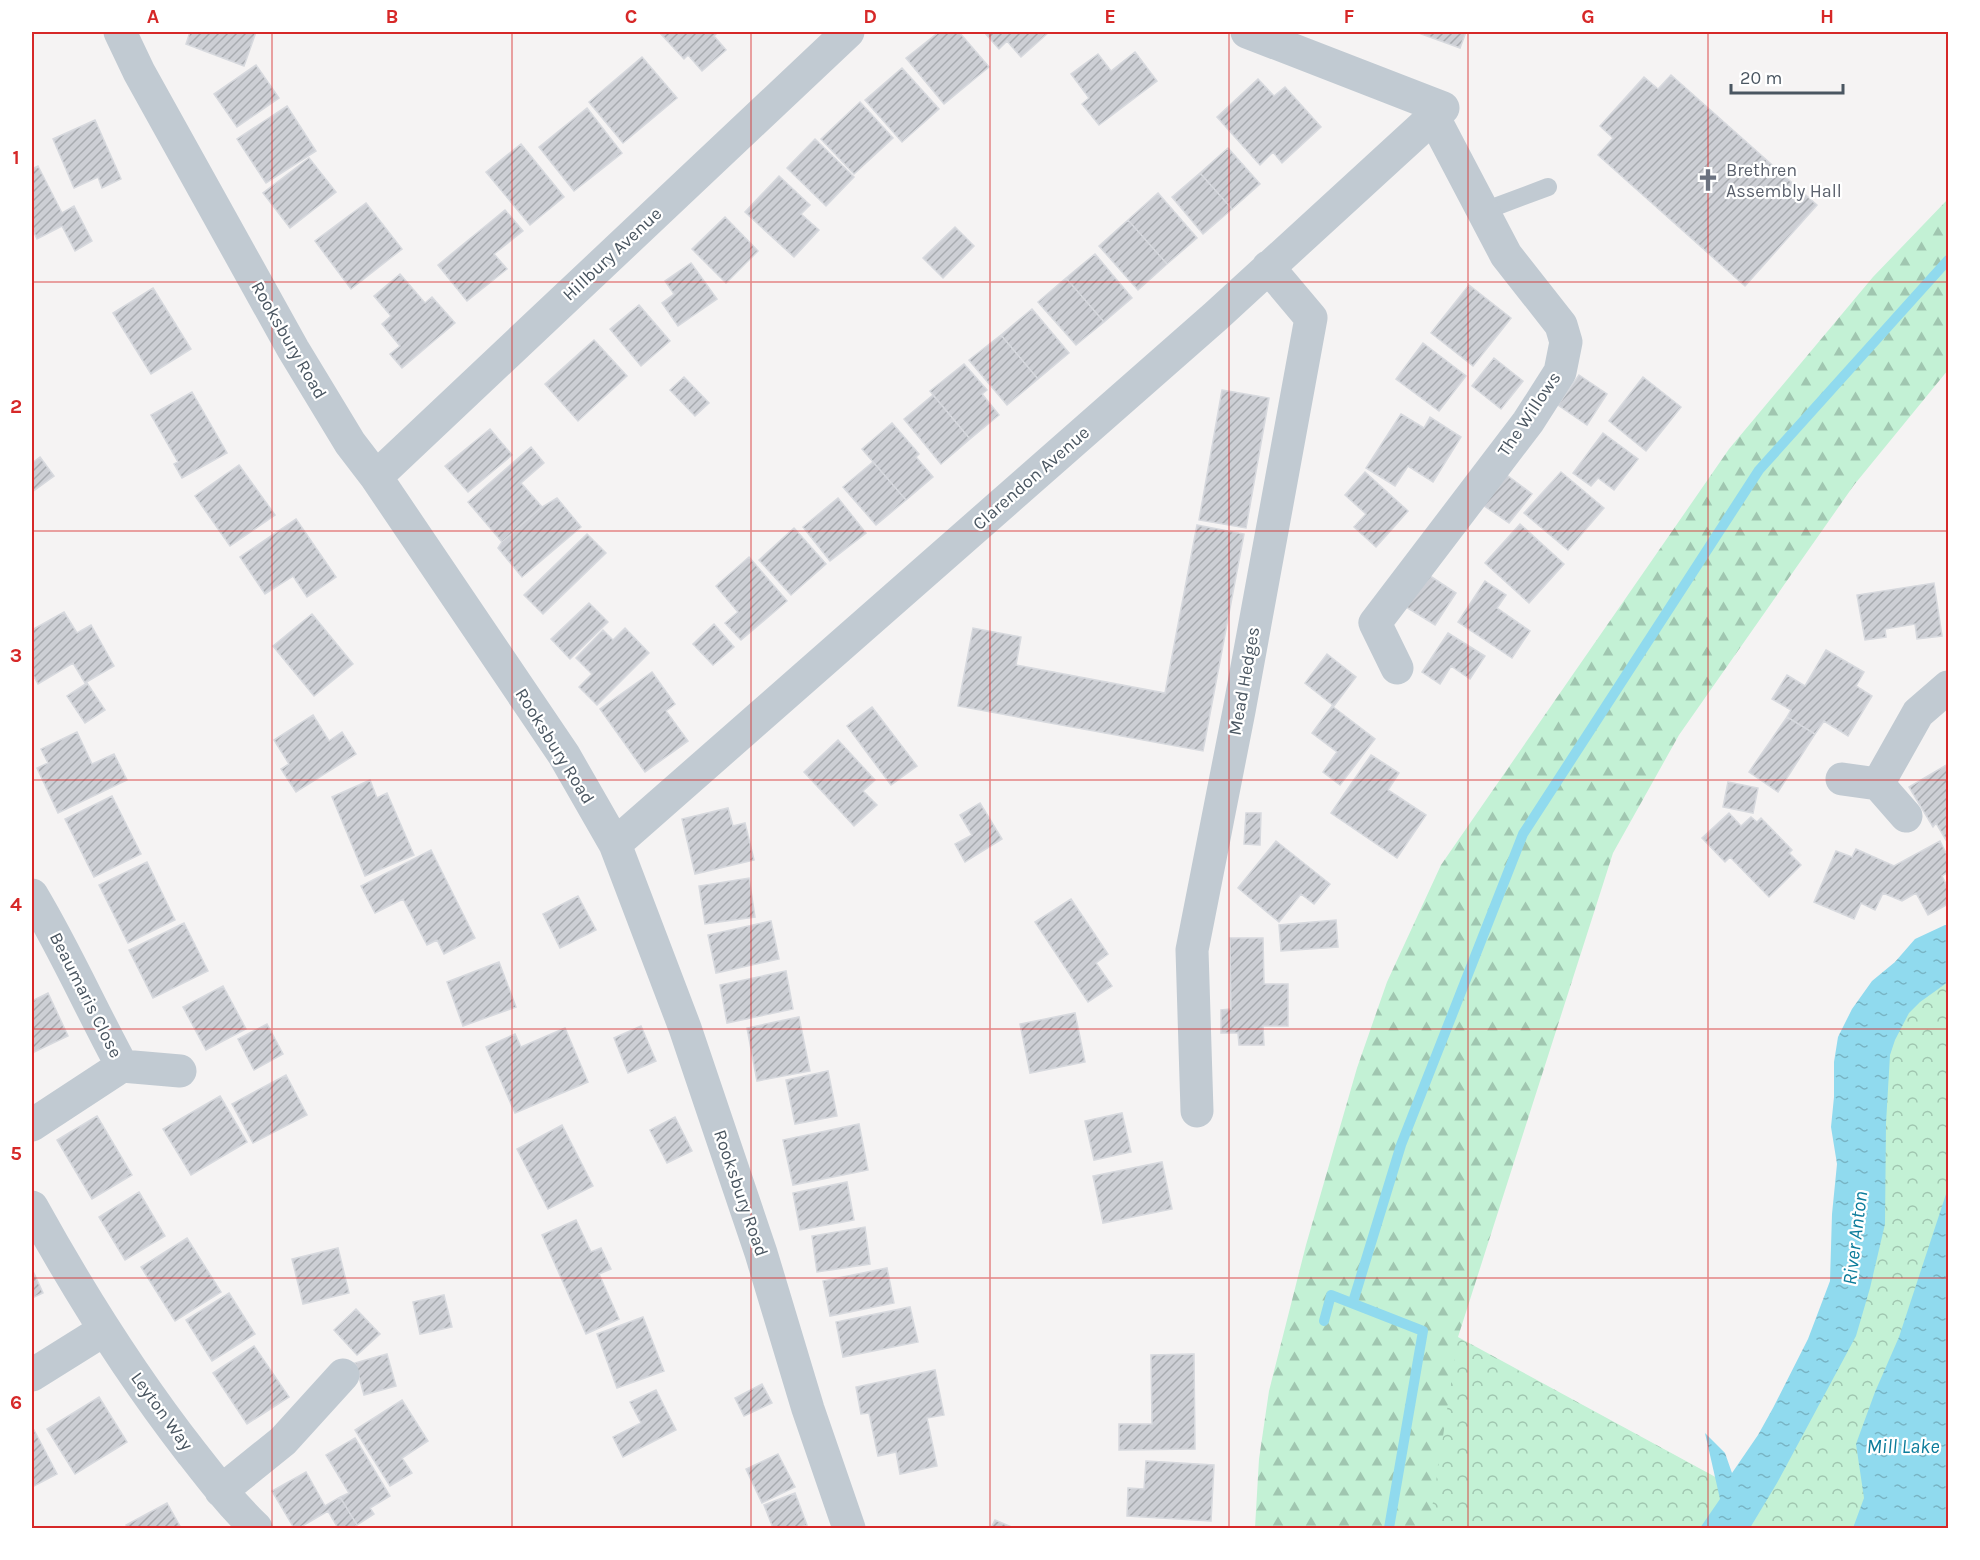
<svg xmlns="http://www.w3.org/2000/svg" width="1980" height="1560" font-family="Karla,sans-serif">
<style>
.forest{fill:url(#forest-firs)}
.park{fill:url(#park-crowns)}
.water{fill:url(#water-ripples)}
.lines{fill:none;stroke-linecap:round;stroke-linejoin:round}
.stream{stroke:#90daee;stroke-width:10}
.building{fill:url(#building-hatch);stroke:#d7d9de;stroke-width:1.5}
.service{stroke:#c1cad2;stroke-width:18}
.minor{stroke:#c1cad2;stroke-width:33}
.grid{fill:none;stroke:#d62828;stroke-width:1.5;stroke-opacity:0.55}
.labels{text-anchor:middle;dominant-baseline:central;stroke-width:4.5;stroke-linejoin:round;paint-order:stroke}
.worship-label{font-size:18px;fill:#5b616d;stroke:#fff;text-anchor:start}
.street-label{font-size:18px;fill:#4a5661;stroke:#fff}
.water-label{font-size:20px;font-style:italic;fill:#0c7c9b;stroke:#fff}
.neatline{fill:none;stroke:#d62828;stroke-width:2}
.grid-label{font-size:20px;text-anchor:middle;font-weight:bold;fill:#d62828}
</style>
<defs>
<pattern id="forest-firs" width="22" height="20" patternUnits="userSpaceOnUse" patternTransform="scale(1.5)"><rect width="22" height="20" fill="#c3f1d5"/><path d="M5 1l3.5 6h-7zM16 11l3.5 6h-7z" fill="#a0c6b0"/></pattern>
<pattern id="park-crowns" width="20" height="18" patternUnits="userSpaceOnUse" patternTransform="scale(1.5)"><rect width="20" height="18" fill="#c3f1d5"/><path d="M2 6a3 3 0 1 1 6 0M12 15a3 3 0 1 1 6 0" fill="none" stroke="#a0c6b0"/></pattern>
<pattern id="water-ripples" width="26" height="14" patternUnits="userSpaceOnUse" patternTransform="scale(1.5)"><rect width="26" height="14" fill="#90daee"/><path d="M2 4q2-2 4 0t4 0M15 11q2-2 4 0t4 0" fill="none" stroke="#78b4c4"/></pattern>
<pattern id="building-hatch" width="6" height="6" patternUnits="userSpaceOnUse" patternTransform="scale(1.5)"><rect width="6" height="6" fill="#cdcfd5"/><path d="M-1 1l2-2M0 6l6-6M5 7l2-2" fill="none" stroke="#a8abb0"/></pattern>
</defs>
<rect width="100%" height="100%" fill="#f5f3f3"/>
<path class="forest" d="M1948,199v171l-94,115 -175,250 -66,118 -155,484 285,155 110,36h-598l4,-69 10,-68 37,-146 51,-177 30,-86 54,-117 288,-416 144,-172z"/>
<path class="park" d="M1948,953v575h-519l29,-190 284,154 86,-150 33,-291z"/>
<path class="water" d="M1945,925h3v57l-28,20 -11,11 -14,27 -5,15 -4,68 -1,101 -15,64 -14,48 -79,147 -27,45h-50l20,-29 -15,-66 20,20 7,20 26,-38 15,-27 35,-69 22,-58 2,-67 5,-50 -6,-37 3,-30v-35l4,-25 14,-28 20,-28 23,-19 20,-23z
M1948,1188v340h-95l11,-30 -8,-54 19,-52 24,-55z"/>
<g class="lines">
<path class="stream" d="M1353,1302l48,-157 122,-311 236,-364 189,-210
M1324,1321l7,-26 92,36 -34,197"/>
</g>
<path class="building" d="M190,32h66l-12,34 -58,-22z
M659,32h59l-4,4 12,14 -24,21 -14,-16 -4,4z
M939,32h20l30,35 -45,37 -38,-46z
M984,32h65l-28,25 -14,-16 -8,8z
M1416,32h50l-6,16z
M1135,52l22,29 -58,44 -17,-21 7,-6 -18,-24 27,-20 13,17z
M642,57l35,41 -54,45 -34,-41z
M256,65l23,33 -42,29 -23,-33z
M902,68l37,41 -37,33 -37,-42z
M1671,75l146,130 -72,81 -147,-131 15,-17 -13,-12 44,-49 14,12z
M1258,79l16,17 11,-9 36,40 -39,36 -9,-11 -13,13 -43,-48z
M860,102l33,36 -39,36 -33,-35z
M287,106l29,45 -50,32 -29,-44z
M587,108l35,45 -48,38 -35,-44z
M95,120l26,59 -19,9 -4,-11 -24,11 -21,-49z
M815,139l39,38 -28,29 -39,-38z
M521,144l43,53 -34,28 -44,-53z
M1228,148l32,36 -28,25 -32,-36z
M309,158l27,34 -46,36 -27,-35z
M38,166l24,47 12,-7 18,35 -17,10 -13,-25 -25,13 -5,-11v-59z
M1200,173l32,36 -29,25 -31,-37z
M779,176l31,29 -9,9 18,16 -25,27 -49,-45z
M1158,193l39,45 -30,26 -39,-44z
M366,203l36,46 -51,40 -36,-48z
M505,210l18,21 -29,23 13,15 -40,32 -29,-36z
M725,217l33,34 -32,32 -34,-34z
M1128,220l39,44 -29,26 -39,-44z
M955,227l19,19 -31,32 -20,-20z
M1095,254l37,44 -28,24 -38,-44z
M691,263l26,36 -39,27 -16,-23 12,-9 -9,-13z
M400,274l25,29 7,-6 23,26 -53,45 -12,-14 10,-8 -18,-22 9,-8 -17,-20z
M1066,278l38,44 -28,23 -38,-43z
M1469,285l42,33 -38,48 -42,-33z
M153,288l38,61 -40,25 -38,-61z
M639,305l31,36 -29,25 -31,-37z
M1032,309l37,44 -31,26 -37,-44z
M1001,335l37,44 -31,26 -38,-45z
M594,340l33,36 -49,45 -33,-37z
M1423,343l43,33 -27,35 -43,-32z
M1494,358l29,23 -22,28 -29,-23z
M964,364l23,26 -5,4 17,21 -29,24 -40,-48z
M1579,375l28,19 -20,31 -29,-20z
M684,377l25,26 -14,13 -25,-26z
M1643,377l38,30 -35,44 -37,-30z
M1222,390l47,8 -23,130 -47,-8z
M192,392l35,61 -45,25 -8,-14 4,-2 -27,-47z
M933,395l37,44 -29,25 -37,-45z
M1401,414l23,14 6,-11 31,20 -28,45 -25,-16 -13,20 -29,-18z
M892,423l27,31 -3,3 17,20 -27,23 -44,-51z
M490,429l22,26 -44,37 -23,-26z
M1603,433l35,26 -24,31 -16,-12 -7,8 -18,-13z
M531,447l13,16 -23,20 21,24 -40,35 -34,-40z
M40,457l14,19 -22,16v-29z
M873,462l33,38 -30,25 -33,-38z
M239,465l36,50 -45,31 -35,-50z
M1365,472l43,39 -32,36 -22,-20 12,-13 -21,-19z
M1561,472l43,36 -36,42 -44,-37z
M1504,473l28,21 -23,29 -29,-20z
M557,498l24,29 -59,50 -24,-29 4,-6 40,-35z
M838,498l28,35 -36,28 -27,-34z
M296,519l40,58 -29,20 -14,-21 -28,18 -25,-37z
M1520,524l44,40 -35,39 -44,-40z
M1197,525l47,9 -41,217 -245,-45 15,-78 48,9 -5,28 149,28z
M794,528l32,36 -35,31 -32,-35z
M587,534l19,19 -63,61 -19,-19z
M749,557l38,44 -46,39 -16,-17 13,-11 -22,-26z
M1427,574l29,19 -21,32 -29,-18z
M1485,581l21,14 -9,13 33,23 -18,27 -54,-36z
M1934,583l8,53 -25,3 -2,-15 -30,5 1,8 -21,3 -8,-45z
M589,603l19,19 -38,37 -19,-20z
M64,612l13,21 14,-8 23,41 -29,17 -12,-20 -35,21 -6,-11v-43z
M312,614l41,50 -39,32 -41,-50z
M714,624l20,23 -21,18 -20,-21z
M625,628l24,25 -52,52 -18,-18 13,-13 -16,-16 27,-28 10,10z
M1448,633l37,23 -15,23 -19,-13 -11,18 -18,-12z
M1826,650l38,22 -8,14 16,10 -24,40 -24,-15 -9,13 -28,-17 4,-7 -19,-11 15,-24 18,11z
M1327,654l29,23 -22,29 -29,-23z
M652,672l23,32 -9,7 22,30 -43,31 -45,-63z
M87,683l18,27 -20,13 -18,-27z
M1332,706l43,33 -35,46 -17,-13 14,-20 -25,-19z
M872,707l45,59 -26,19 -44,-59z
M313,715l16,26 13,-9 14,22 -60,38 -15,-23 8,-5 -15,-24z
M1787,717l28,17 -37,58 -29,-20z
M77,732l15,32 22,-10 13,26 -69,33 -21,-45 11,-5 -7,-14z
M838,740l37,40 -12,11 14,14 -23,21 -50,-54z
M1371,755l28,18 -11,17 38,25 -29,43 -66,-45z
M1948,764v74l-2,2 -10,-17 -3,4 -24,-40z
M370,780l7,18 10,-5 27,62 -49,21 -33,-79z
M1728,782l30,6 -5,25 -30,-6z
M112,796l29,58 -47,23 -29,-58z
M980,803l22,36 -37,23 -10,-18 17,-9 -12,-20z
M728,808l5,18 12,-3 9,37 -59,14 -13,-55z
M1246,813h15l-1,32 -16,-1z
M1729,813l12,13 10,-9 6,5 4,-4 31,32 -3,3 12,12 -32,32 -39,-40 -5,5 -23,-24z
M1276,841l54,43 -16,20 -13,-10 -22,28 -41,-34z
M1940,841l8,16v15l-6,4 6,12v16l-20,11 -12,-22 -14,8 -19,-8 -8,17 -14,-7 -7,16 -40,-17 22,-51 16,6 4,-8 38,17z
M431,850l44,88 -31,16 -7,-14 -10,5 -24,-46 -28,14 -14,-27z
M147,862l28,58 -47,23 -29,-58z
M749,878l6,39 -50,7 -6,-38z
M578,896l18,34 -36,18 -17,-34z
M1071,899l37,55 -12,9 16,23 -24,16 -53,-80z
M1336,920l2,27 -57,4 -2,-26z
M771,921l8,38 -63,14 -8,-38z
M184,923l24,48 -55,27 -24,-48z
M1230,938h33l1,46h24v42h-25l1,19h-25l-1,-12h-17v-23l10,-1z
M499,962l17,45 -53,19 -16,-44z
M786,971l7,38 -66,14 -7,-38z
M223,986l23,43 -40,21 -23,-43z
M48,993l20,43 -36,17v-52z
M1075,1013l10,49 -55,11 -10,-49z
M799,1017l11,54 -53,10 -10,-53z
M267,1024l16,30 -29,16 -16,-31z
M641,1026l15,35 -28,12 -14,-35z
M565,1028l23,54 -73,31 -29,-66 29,-13 6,13z
M828,1071l9,45 -42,8 -9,-44z
M286,1075l21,40 -54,28 -21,-39z
M220,1096l27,46 -56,33 -28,-46z
M1122,1113l9,39 -37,8 -9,-39z
M97,1116l35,59 -40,24 -35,-59z
M675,1117l17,34 -25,12 -17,-33z
M859,1124l9,46 -75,15 -10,-45z
M562,1125l31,61 -45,23 -31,-60z
M1162,1162l10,47 -69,14 -10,-47z
M847,1182l7,38 -54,10 -7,-37z
M139,1192l26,44 -40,24 -26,-43z
M576,1220l15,32 10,-4 10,21 -12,5 20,45 -33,15 -44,-99z
M865,1227l5,37 -53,8 -5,-36z
M187,1238l34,54 -46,29 -34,-54z
M338,1248l11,45 -46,11 -11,-45z
M887,1268l7,35 -64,13 -7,-35z
M32,1269l11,24 -11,5z
M229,1293l26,41 -43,27 -26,-41z
M444,1295l8,32 -32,7 -7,-32z
M910,1307l8,35 -75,15 -7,-35z
M356,1309l24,25 -23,21 -23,-25z
M643,1317l21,54 -47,17 -20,-54z
M254,1346l35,51 -42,27 -34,-51z
M387,1354l9,32 -32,9 -9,-32z
M1194,1354l1,95 -76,1v-26h33l-1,-69z
M935,1370l9,45 -17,3 10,48 -37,8 -4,-22 -18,4 -9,-43 -8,1 -5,-27z
M762,1384l10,19 -28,13 -9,-18z
M656,1390l20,40 -53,27 -10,-20 28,-14 -11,-21z
M99,1397l28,45 -52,32 -28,-45z
M402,1400l26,41 -26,17 10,15 -22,13 -35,-56z
M34,1430l23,44 -25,13v-56z
M355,1438l35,58 -20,12 4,6 -17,11 -17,-28 9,-4 -23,-38z
M778,1454l17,33 -33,16 -16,-34z
M1146,1461l68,4 -3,56 -84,-5 1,-28 16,1z
M306,1472l19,34 15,-9 17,28 -5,3h-14l-10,-17 -29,17h-5l-22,-37z
M795,1493l12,32 -9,3h-25l-9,-23z
M167,1503l14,25h-53l-2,-3z
M995,1520l19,8h-23z"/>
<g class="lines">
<path class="service" d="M1484,211l64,-24"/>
<path class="minor" d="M120,32l19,40 154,277 57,94 26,34 188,278 51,89 70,184 76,225 47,156 41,119
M376,477l472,-445
M1397,668l-22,-45 153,-201 32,-50 6,-30 -5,-17 -55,-70 -73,-139
M1842,779l36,5 40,-71 30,-26
M1878,784l28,32
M615,844l601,-528 227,-208 -196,-76
M32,895c33,55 59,114 90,171
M1197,1111l-5,-161 47,-239 72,-393 -43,-51
M32,1125l90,-59 58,5
M32,1207c47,85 99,168 159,245 21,27 41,53 65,76
M32,1375l72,-45
M221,1491l62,-50 60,-66"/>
</g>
<path class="grid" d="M272,32v1496M512,32v1496M751,32v1496M990,32v1496M1229,32v1496M1468,32v1496M1708,32v1496M32,282h1916M32,531h1916M32,780h1916M32,1029h1916M32,1278h1916"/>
<defs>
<g id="church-bare" transform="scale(1.8)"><path d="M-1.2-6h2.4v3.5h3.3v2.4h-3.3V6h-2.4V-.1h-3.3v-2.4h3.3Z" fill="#6b7280" stroke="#fff" stroke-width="2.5" paint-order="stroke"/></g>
</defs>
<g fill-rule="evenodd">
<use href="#church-bare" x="1708" y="180"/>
</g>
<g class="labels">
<g class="worship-label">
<text x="1726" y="170">Brethren<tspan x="1726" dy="21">Assembly Hall</tspan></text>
</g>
<g class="street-label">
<text transform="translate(612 254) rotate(-43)">Hillbury Avenue</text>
<text transform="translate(289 340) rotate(60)">Rooksbury Road</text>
<text transform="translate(1529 414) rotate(-56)">The Willows</text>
<text transform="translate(1031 478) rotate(-41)">Clarendon Avenue</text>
<text transform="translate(1244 681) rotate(-80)">Mead Hedges</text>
<text transform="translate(555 746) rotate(58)">Rooksbury Road</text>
<text transform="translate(86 995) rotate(63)">Beaumaris Close</text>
<text transform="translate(741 1193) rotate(71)">Rooksbury Road</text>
<text transform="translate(162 1411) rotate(54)">Leyton Way</text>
</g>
<g class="water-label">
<text transform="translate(1855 1238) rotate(-83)">River Anton</text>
<text x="1903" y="1446">Mill Lake</text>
</g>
</g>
<rect width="1980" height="1560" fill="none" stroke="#ffffff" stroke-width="66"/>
<path d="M1731 84v9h112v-9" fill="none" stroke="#4a5661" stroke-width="3"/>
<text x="1740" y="84" font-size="18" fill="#4a5661" stroke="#ffffff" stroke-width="4.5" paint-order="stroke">20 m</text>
<rect x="33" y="33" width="1914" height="1494" class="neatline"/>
<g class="grid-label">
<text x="153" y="23">A</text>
<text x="392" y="23">B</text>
<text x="631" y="23">C</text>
<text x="870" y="23">D</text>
<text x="1110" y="23">E</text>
<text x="1349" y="23">F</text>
<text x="1588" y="23">G</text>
<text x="1827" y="23">H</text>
<text x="16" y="164">1</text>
<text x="16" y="413">2</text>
<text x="16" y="662">3</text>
<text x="16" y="911">4</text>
<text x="16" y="1160">5</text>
<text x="16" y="1409">6</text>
</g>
</svg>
